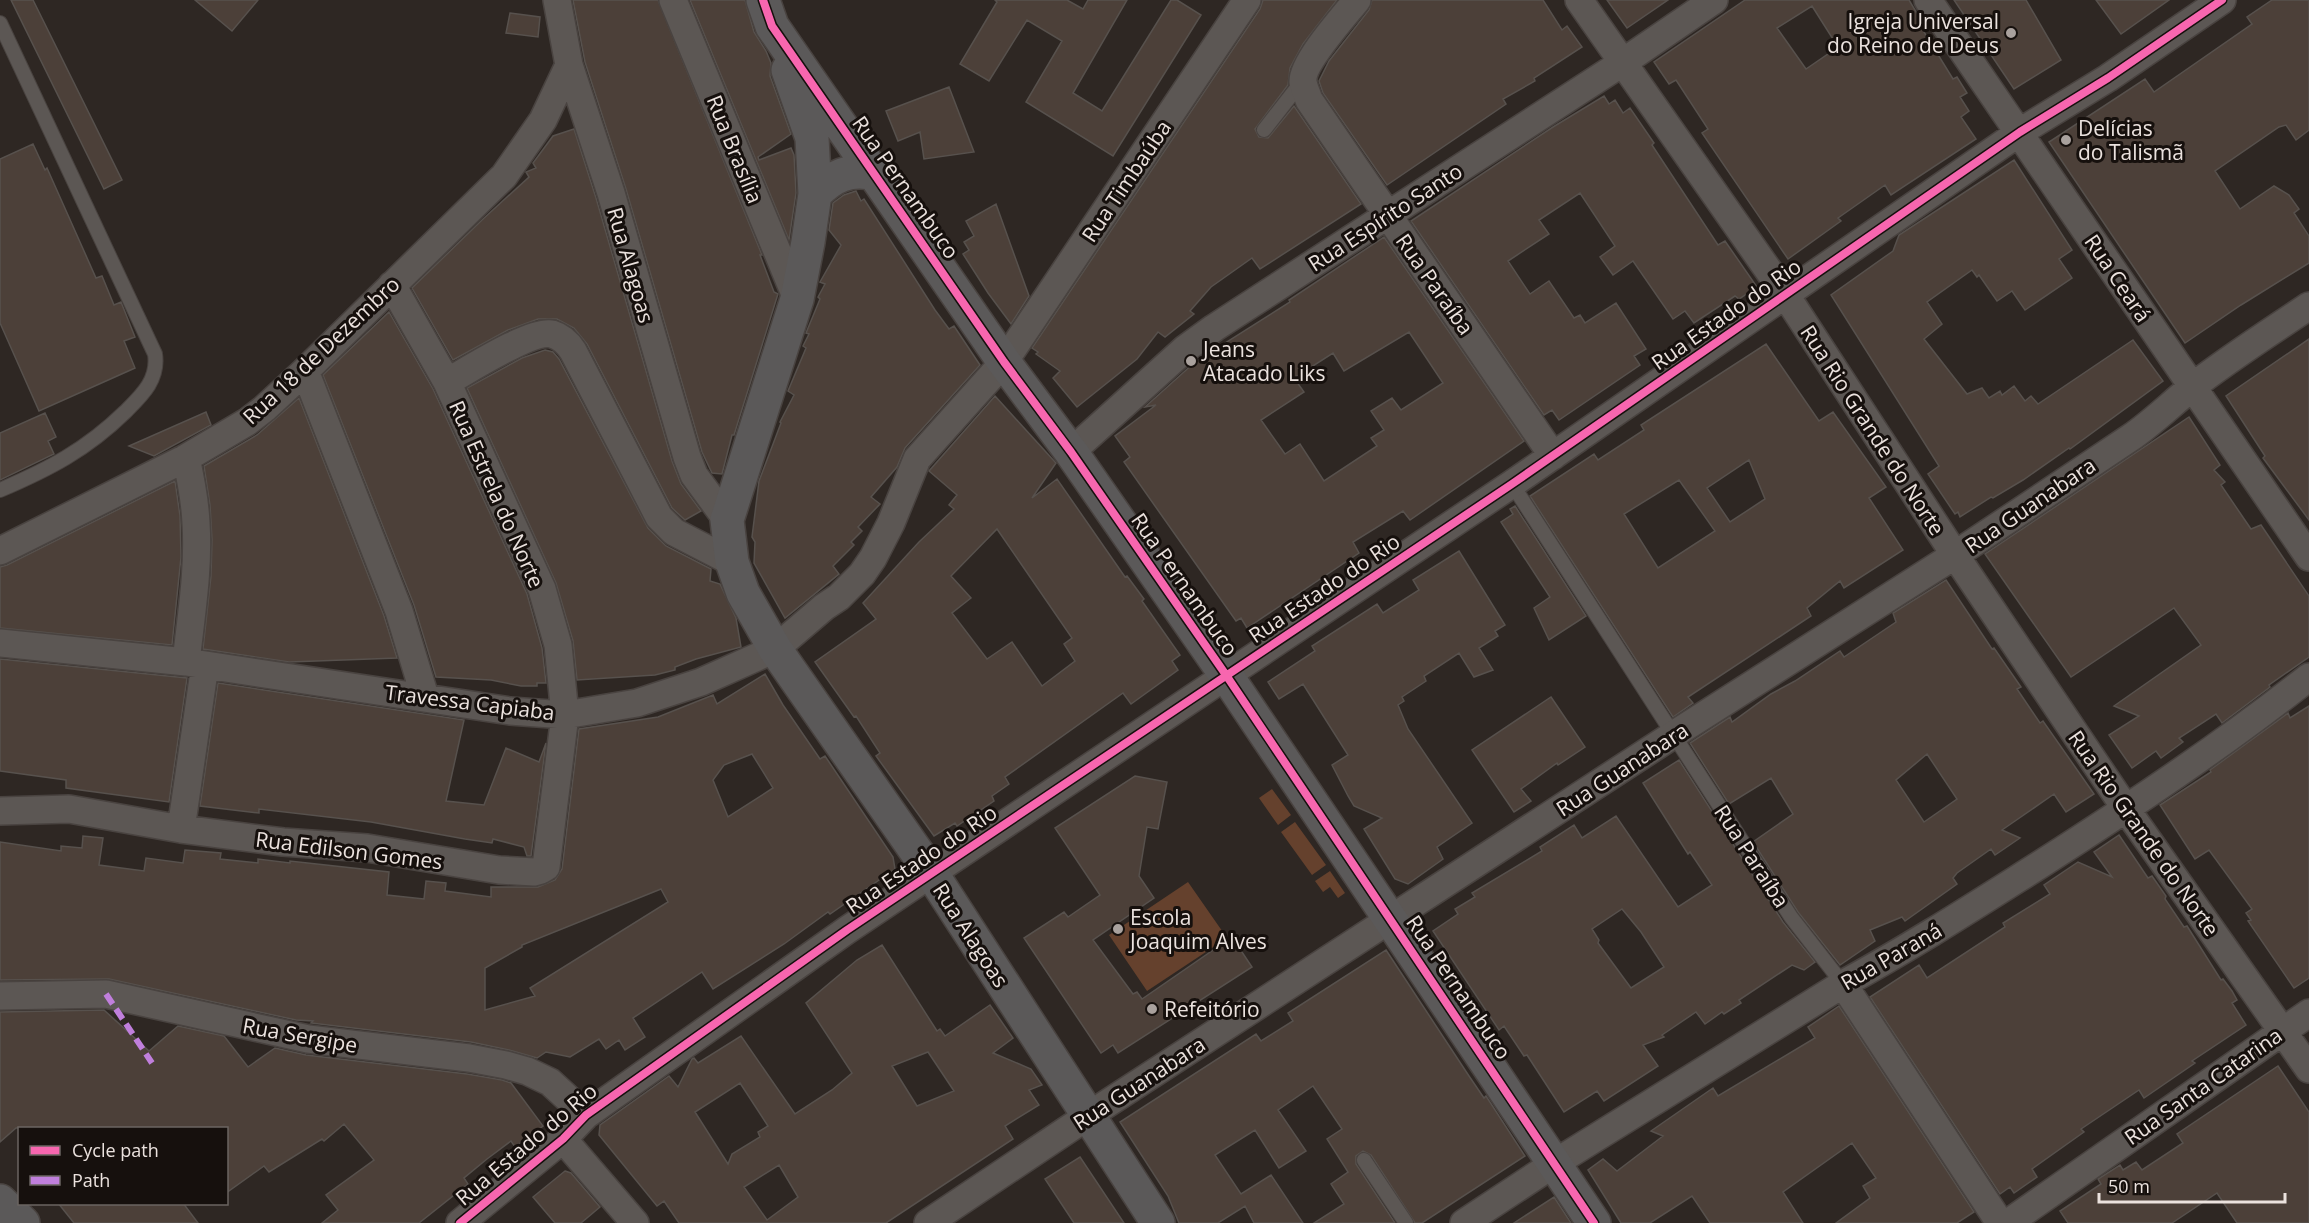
<svg xmlns="http://www.w3.org/2000/svg" width="2309" height="1223" font-family="'Open Sans',sans-serif">
<style>
.green{fill:#65412d}
.building{fill:#4c4039;stroke:#57514d;stroke-width:1.5;fill-rule:evenodd}
.lines{fill:none;stroke-linecap:round;stroke-linejoin:round}
.lane-casing{stroke:#494340;stroke-width:16}
.street-casing{stroke:#494340;stroke-width:30}
.secondary-casing{stroke:#494340;stroke-width:36}
.lane{stroke:#5c5754;stroke-width:14}
.street{stroke:#5c5754;stroke-width:27}
.secondary{stroke:#5b5959;stroke-width:33}
.quiet{stroke:#c07fdc;stroke-width:6;stroke-dasharray:12 6;stroke-linecap:butt}
.cycleway-casing{stroke:#16100d;stroke-width:11}
.cycleway{stroke:#f766af;stroke-width:8}
.poi-dot{fill:#a9a19d;stroke:#16100d;stroke-width:2}
.labels{text-anchor:middle;dominant-baseline:central;stroke-width:6;stroke-linejoin:round;paint-order:stroke}
.poi-label{font-size:21px;fill:#ebe2de;stroke:#16100d;text-anchor:start}
.street-label{font-size:21px;fill:#ebe2de;stroke:#16100d}
</style>
<rect width="100%" height="100%" fill="#2e2723"/>
<path class="green" d="M1272,789l19,26 -13,10 -19,-27z
M1295,822l31,43 -14,10 -31,-43z
M1330,871l15,22 -7,5 -8,-11 -7,5 -8,-11z
M1188,882l39,56 -80,53 -38,-56z"/>
<path class="building" d="M11,0h22l89,180 -18,9z
M195,0h63l-26,31z
M573,0h85l104,255h-2l14,37 4,2 -44,141h-2l-10,39 -10,-1 -10,-21 -76,-263 -41,-127z
M690,0h55l9,32 12,19 5,12 -1,13 21,58 -33,23 1,3 32,-12 3,7 2,38 -7,47z
M995,0h72l16,9 5,-9h39l-54,93 29,18 69,-111h6l24,15 -88,141 -87,-54 36,-61 -35,-21 -38,61 -29,-17 37,-62z
M1263,0h74l-34,44 -13,24 -2,17 -33,44 4,8 9,1 26,-32 67,98 -101,65 -8,-11 -41,29 -21,24 4,3 -29,23 -7,-5 -21,27 -60,48 -24,-29 7,-7 -24,-17 2,-2 -6,-4 228,-339z
M1372,0h171l19,30 5,-4 15,21 -48,31 1,3 -32,18 3,5 -119,81 -64,-92 -4,-12 10,-20 40,-51z
M1607,0h61l-41,28z
M1745,0h164l18,30 -3,2 29,47 4,-2 10,16 -7,4 9,14 -8,6 15,22 -85,56 -6,-10 -47,33 3,3 -53,38 -86,-126 6,-4 -32,-49 -7,4 -15,-22zM1812,6l26,41 -32,22 -29,-41z
M1954,0h72l35,60 -47,29z
M2096,0h73l-48,34z
M2272,0h37v130l-13,10 -10,-15 -7,2 -64,44 25,38 34,-23 15,9 10,14 -5,4 15,23v27l-68,42 -56,38 -136,-201 96,-63 9,13 98,-68 -5,-7z
M510,13l30,4 -2,20 -32,-4z
M949,87l25,65 -50,7 -4,-27 -22,9 -12,-30z
M1604,96l5,8 6,-4 8,13 7,-5 24,35 -2,2 66,100 7,-4 32,46 -18,12 -4,-3 -41,27 -9,-12 -12,8 -40,-58 -20,14 -13,-18 15,-11 -35,-53 -41,27 10,14 -41,27 22,33 19,-13 25,37 6,-3 5,8 31,-20 30,46 -12,7 6,9 -81,55 -7,-10 -8,5 -133,-194 142,-94z
M574,129l22,69 76,263 9,23 20,27 -16,9 -13,-12 -85,-164 -13,-16 -17,-9h-19l-30,11 -55,30 -41,-72 71,-69 46,-42 -3,-5 10,-4 -3,-5 20,-27z
M33,144l12,26 2,-2 49,110 6,-2 12,29 7,-3 14,35 -11,4 11,27 -96,43 -39,-88v-164z
M2014,160l58,90 -13,9 13,19 -47,32 -13,-19 -15,10 -18,-26 -2,2 -5,-7 -45,32 15,22 -18,15 43,55 15,-6 7,10 11,-7 2,4 12,-9 11,15 6,-5 7,8 95,-64 30,41 -93,68 -1,-1 -46,32 -30,18 -2,-1 -31,20 -2,-5 -3,2 -27,-40 11,-8 -108,-171 62,-44 6,-16z
M856,191l5,10 3,-2 71,111 14,19 5,-3 26,39 -75,83 -8,19 -26,30 9,7 -22,23 4,4 -11,11 3,3 -21,21 6,8 -54,44 -31,-55 1,-21 -3,-5 7,-56 22,-58 -1,-1 14,-27 -6,-4 18,-43 -3,-2 6,-12 -3,-1 14,-34 -2,-2 7,-13 -5,-2 21,-37 -12,-15 4,-27 11,-8z
M996,204l33,92 -18,28 -23,-31 -25,-39 6,-4 -5,-8 10,-6 -8,-15z
M1384,237l140,204 -114,79 -7,-9 -50,31 6,11 -112,75 -6,-10 -5,3 -112,-159 6,-5 -15,-21 41,-31 -11,2 50,-45 95,-60 -1,-2zM1409,332l34,51 -42,27 -9,-12 -21,13 13,19 -13,8 6,8 -53,35 -24,-37 -15,10 -24,-34 43,-28 -10,-14 39,-25 11,18z
M389,312l44,77 94,205 15,54 4,35h-9v3h-16l-30,-6 -55,-3 -22,-72 -91,-230z
M2309,339v181l-46,-62 2,-2 -39,-60z
M1766,344l53,77 14,-9 53,75 -17,11 34,52 -59,38 -4,-7 -33,27 4,8 -123,81 5,6 -20,14 -143,-221 64,-42 4,6 46,-30 -3,-5zM1749,460l16,39 -35,23 -23,-34zM1679,480l36,51 -57,37 -34,-54z
M545,350l8,2 6,7 89,169 18,18 45,23 -1,12 10,3 16,34 5,29 -45,12 -21,8v3l-20,5 -78,5 -4,-39 -17,-58 -89,-195 55,-30z
M995,396l61,67 -24,35 25,-19 68,98 2,-1 17,23 -2,2 38,54 -8,6 6,9 -47,34 -8,-11 -118,84 4,7 -17,12 2,5 -37,25 -2,-3 -21,13 -58,-80 4,-3 -24,-37 -2,1 -39,-55 61,-43 -13,-16 56,-61 35,-33 -5,-4 8,-10 -28,-24zM997,529l75,109 -8,6 11,17 -33,25 -30,-44 -25,17 -35,-46 19,-15 -20,-22z
M299,398l85,218 13,42 -108,4 -86,-13 8,-73 1,-36 -2,-35 -6,-39 53,-31z
M206,412l5,13 -57,31 -25,-10z
M45,413l11,24 -8,4 6,13 -54,26v-47z
M2189,417l31,48 -6,5 11,12 -4,3 30,44 10,-4 48,71v61l-40,28 1,2 -48,36 -6,-9 -37,24 4,4 -22,16 -5,-7 -24,17 -23,-33 30,-19 -25,-10 87,-61 -27,-37 -103,69 -86,-123z
M175,481l5,35 1,41 -9,88 -172,-17v-61l7,-2z
M1515,506l71,110 -37,24 -15,-32 16,-11 -49,-75 12,-8 -3,-5z
M1459,551l46,74 -10,6 3,5 -19,12 14,22 -19,7 -15,-24 -35,23 2,5 -24,16 2,4 -6,4 10,24 64,94 -35,24 6,12 -35,25 -13,-5 -31,-50 18,-11 -28,-12 -6,-10 -16,-31 16,-10 -45,-71 -24,15 -11,-17 47,-31 -3,-5 65,-42 6,9 36,-23 -6,-10z
M1946,580l46,69 2,-1 27,39 -4,2 23,34 3,-2 51,73 -28,18 -12,-18 -52,36 18,8 -25,17 -4,-6 -34,24 -4,5 4,6 -52,37 -3,-4 -32,13 5,11 -35,24 -42,-53 -45,-70 40,-28 -22,-36 -42,26 -39,-61 40,-26 2,5 39,-28 24,-13 45,-30 4,6 52,-35 -3,-9zM1927,754l30,45 -33,23 -28,-42z
M0,659l187,19 -18,124 -103,-14v-8l-66,-9z
M765,674l18,31 37,54 5,-3 68,101 2,12 -65,45 -2,-2 -44,32 -71,45 -11,-17 -69,46 12,19 -20,13 -6,-10 -13,9 -7,-10 -29,18 -24,-5 -9,6 -28,-8 -38,-8 -160,-19 2,-2 -17,-1 -187,-41 -109,1v-138l61,9v-5l21,2 1,-12 20,2 -4,27 45,6 2,-13 37,5 2,-13 36,3 -1,6 38,4v-4l32,4v-2l99,11 -2,23 37,4 2,-18 20,2 -1,8 46,6v-10h47l17,-7 7,-11 17,-140 79,-12 55,-22 4,9zM752,754l21,34 -45,29 -15,-37 11,-15zM661,889l7,13 -138,86 5,8 -50,14v-42l37,-21v-2z
M218,683l246,37 -18,81 38,4 22,-57 33,14 7,-19 -15,113h-4l-3,-9 -31,-8 -1,4 -27,-4 -94,-17 -112,-13v4l-59,-7z
M1551,697l34,50 -27,18 -1,-2 -36,26 10,12 -17,11 -42,-62z
M2309,706v272l-15,10 -46,-67 3,-1 -5,-7 6,-4 -43,-59 -14,9 -35,-54 51,-33 -1,-2 78,-57 2,5z
M1679,760l104,162 32,40 -11,8 -12,-5 -53,35 2,3 -17,11 -2,-2 -17,12 -9,-12 -34,23 2,2 -21,8 15,21 -54,35 -7,-10 -33,21 -37,-57 -3,1 -20,-30 -5,4 -66,-99 25,-17 -3,-5 20,-12 -3,-4 70,-42 -2,-4 34,-22 8,13 34,-22 62,91 34,-22 -22,-33 -2,2 -45,-71zM1622,909l19,23 23,35 -33,21 -33,-45 1,-3 -7,-11z
M1135,776l32,6 -9,47 -11,-2 -8,49 15,22 -61,42 40,54 4,-2 5,7 90,-62 20,30 -134,86 -5,-8 -12,8 -77,-115 40,-26 4,5 32,-22 -45,-67z
M2119,835l29,43 4,-2 14,20 -1,3 19,28 3,-1 34,54 2,-1 9,12 5,9 -5,3 14,22 -54,36 3,2 -51,35 -5,-8 -58,39 3,3 -52,37 5,8 -23,16 -4,-6 -10,7 -130,-197 49,-32 8,13 78,-51 -2,-4 47,-29 -6,-9 34,-23 34,15 -18,-25z
M882,945l55,86 3,-2 5,7 45,-31 23,33 -20,15 38,16 11,16 -13,5 10,15 -34,21 8,13 -127,84h-207l-15,-22 -7,5 -58,-71 1,-10 69,-49 9,11 14,-28 2,-1 4,5 43,-27 54,78 37,-24 20,-17 -46,-70 51,-43zM928,1052l26,39 -37,15 -25,-40zM740,1083l28,43 -10,6 2,5 -28,17 -4,10 -33,-52zM779,1165l19,32 -31,23 -23,-33z
M1386,950l83,126 15,22 2,-2 39,60 -103,67h-7l-44,-68 -8,-4 -7,5v8l39,59h-81l30,-19 -13,-20 17,-12 -21,-33 15,-10 -29,-43 -35,24 28,41 -27,17 -24,-38 -40,25 26,39 30,-19 32,48h-49l-9,-17 -27,17h-39l-11,-27 -48,-74 136,-88 5,7 32,-20 -5,-8z
M1839,1006l135,206 -17,11h-121l34,-25 -7,-12 13,-8 -24,-35 -69,49 20,31h-93l-18,-27 -42,27h-29l-33,-53 15,-11 14,12 46,-35 -12,-5 62,-43 5,8 97,-58 -7,-11z
M104,1010l45,41 29,-25 46,10 24,31 27,-19 31,7 161,19 35,6 9,3 32,43 -28,21 -4,-6 -24,18 -23,19 4,6 -49,39h-97l16,-13 -12,-15 48,-35 -30,-36 -20,17 -2,-2 -53,33 -5,-6 -38,27v-65h-210l-16,14v-130z
M2278,1066l31,46v111h-72l-20,-30 -45,30h-104l-8,-12 41,-27 -3,-5 22,-14 3,5 13,-8 6,8 41,-27 -6,-9z
M1080,1157l44,66h-50l-29,-44z
M565,1171l6,2 29,34 -19,16h-26l-22,-26z
M1554,1197l17,26h-57z
M58,1203h125l15,20h-124z"/>
<g class="lines">
<g class="lane-casing">
<path id="lane" d="M0,23l155,331c4,26 -14,42 -30,58 -39,38 -76,57 -125,78
M1264,130l39,-50
M1512,484l279,433 52,67
M1364,1160l42,63"/>
</g>
<g class="street-casing">
<path id="street" d="M557,0l12,65 42,128 76,264 7,18 33,45
M673,0l124,299
M1357,0c-12,15 -56,64 -54,82 1,6 4,12 6,18l244,356
M1579,0l206,294 170,261 171,254 183,260
M1928,0l381,557
M305,371l94,240 26,86
M447,382c20,-11 85,-53 105,-48 10,3 16,9 21,17l86,166 15,15 58,30
M1071,452l114,-103 29,-21 408,-265 92,-63
M0,551l186,-93 61,-36 18,-14 40,-37 199,-195 39,-56 26,-55
M0,643l186,19 324,49 55,4 72,-12 64,-21 74,-33 49,-42 15,-10 23,-23 11,-16 18,-35 26,-64 87,-97 243,-362
M186,662c5,-46 13,-93 10,-139 -1,-22 -5,-43 -10,-65
M0,811l69,-2 112,20 102,13 84,6 132,22 35,2 7,-2 5,-3 19,-152 -7,-70 -16,-56 -95,-207 -55,-97
M181,829l24,-164
M1843,984l157,239
M0,996l106,-2 202,45 161,19 37,7 21,6 23,11 36,33
M563,1139l72,84
M460,1223l103,-84 23,-24 261,-185 665,-446 508,-352 88,-54 114,-78
M928,1223l160,-107 585,-381 282,-180 175,-117c22,-15 40,-33 61,-50 37,-29 78,-55 118,-82
M1464,1223l91,-60 288,-179c68,-37 133,-79 198,-120 92,-59 182,-119 268,-187
M2008,1223l301,-210"/>
</g>
<g class="secondary-casing">
<path id="secondary" d="M763,0l9,26 232,336 67,90 155,223 368,548
M788,70l24,68 3,56 -7,48 -11,57 -70,221 5,42 11,31 32,56 157,225 226,349
M815,194c18,-18 34,-26 60,-20
M0,1201l23,22"/>
</g>
<use href="#lane" class="lane"/>
<use href="#street" class="street"/>
<use href="#secondary" class="secondary"/>
<path class="quiet" d="M106,994l46,69"/>
<g class="cycleway-casing">
<path id="cycleway" d="M763,0l9,26 232,336 67,90 155,223 368,548
M460,1223l103,-84 23,-24 261,-185 665,-446 508,-352 88,-54 114,-78"/>
</g>
<use href="#cycleway" class="cycleway"/>
</g>
<g class="poi-dot">
<circle cx="2011" cy="33" r="6"/>
<circle cx="2066" cy="140" r="6"/>
<circle cx="1191" cy="361" r="6"/>
<circle cx="1118" cy="929" r="6"/>
<circle cx="1152" cy="1009" r="6"/>
</g>
<g class="labels">
<g class="poi-label">
<text x="1999" y="21" text-anchor="end">Igreja Universal<tspan x="1999" dy="24">do Reino de Deus</tspan></text>
<text x="2078" y="128">Delícias<tspan x="2078" dy="24">do Talismã</tspan></text>
<text x="1203" y="349">Jeans<tspan x="1203" dy="24">Atacado Liks</tspan></text>
<text x="1130" y="917">Escola<tspan x="1130" dy="24">Joaquim Alves</tspan></text>
<text x="1164" y="1009">Refeitório</text>
</g>
<g class="street-label">
<text transform="translate(735 149) rotate(68)">Rua Brasília</text>
<text transform="translate(1126 181) rotate(-56)">Rua Timbaúba</text>
<text transform="translate(906 187) rotate(55)">Rua Pernambuco</text>
<text transform="translate(1385 217) rotate(-33)">Rua Espírito Santo</text>
<text transform="translate(631 265) rotate(74)">Rua Alagoas</text>
<text transform="translate(2118 278) rotate(56)">Rua Ceará</text>
<text transform="translate(1435 284) rotate(55)">Rua Paraíba</text>
<text transform="translate(1726 314) rotate(-35)">Rua Estado do Rio</text>
<text transform="translate(321 350) rotate(-43)">Rua 18 de Dezembro</text>
<text transform="translate(1873 430) rotate(57)">Rua Rio Grande do Norte</text>
<text transform="translate(497 494) rotate(66)">Rua Estrela do Norte</text>
<text transform="translate(2030 505) rotate(-34)">Rua Guanabara</text>
<text transform="translate(1185 584) rotate(55)">Rua Pernambuco</text>
<text transform="translate(1324 588) rotate(-34)">Rua Estado do Rio</text>
<text transform="translate(470 702) rotate(7)">Travessa Capiaba</text>
<text transform="translate(1622 769) rotate(-33)">Rua Guanabara</text>
<text transform="translate(2144 833) rotate(55)">Rua Rio Grande do Norte</text>
<text transform="translate(349 850) rotate(7)">Rua Edilson Gomes</text>
<text transform="translate(1752 856) rotate(57)">Rua Paraíba</text>
<text transform="translate(921 859) rotate(-34)">Rua Estado do Rio</text>
<text transform="translate(971 935) rotate(57)">Rua Alagoas</text>
<text transform="translate(1891 956) rotate(-30)">Rua Paraná</text>
<text transform="translate(1459 987) rotate(56)">Rua Pernambuco</text>
<text transform="translate(300 1035) rotate(10)">Rua Sergipe</text>
<text transform="translate(1139 1083) rotate(-33)">Rua Guanabara</text>
<text transform="translate(2203 1086) rotate(-35)">Rua Santa Catarina</text>
<text transform="translate(526 1144) rotate(-40)">Rua Estado do Rio</text>
</g>
</g>
<rect x="18" y="1127" width="210" height="78" fill="#16100d" stroke="#6b6461" stroke-width="1.5"/>
<rect x="30" y="1146" width="30" height="9" fill="#f766af" stroke="#6b6461" stroke-width="1.5"/>
<text x="72" y="1157" font-size="18" fill="#ebe2de">Cycle path</text>
<rect x="30" y="1176" width="30" height="9" fill="#c07fdc" stroke="#6b6461" stroke-width="1.5"/>
<text x="72" y="1187" font-size="18" fill="#ebe2de">Path</text>
<path d="M2099 1193v9h186v-9" fill="none" stroke="#ebe2de" stroke-width="3"/>
<text x="2108" y="1193" font-size="18" fill="#ebe2de" stroke="#16100d" stroke-width="4.5" paint-order="stroke">50 m</text>
</svg>
